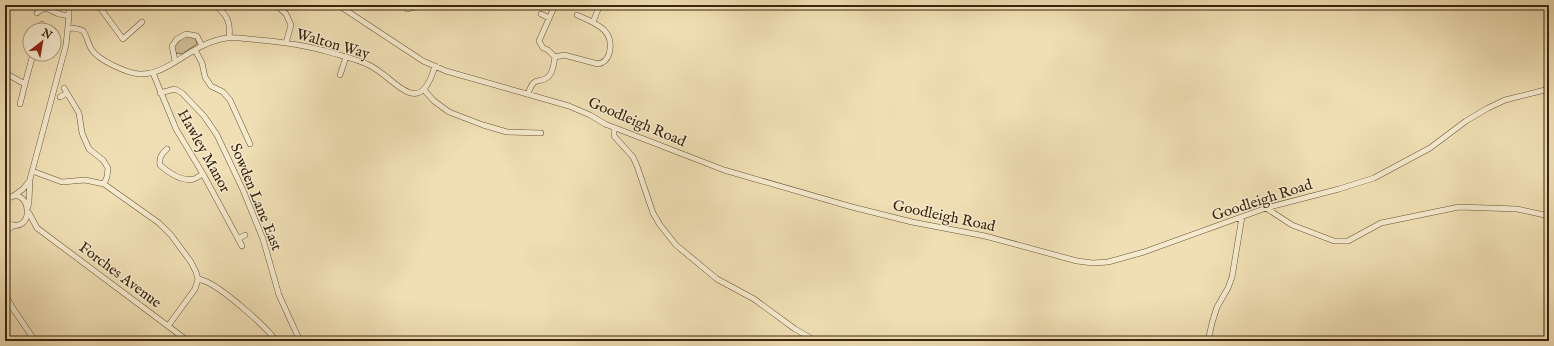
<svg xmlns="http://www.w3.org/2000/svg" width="1554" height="346" font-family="'IM FELL English',serif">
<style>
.grass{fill:#d1bf98;stroke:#857252}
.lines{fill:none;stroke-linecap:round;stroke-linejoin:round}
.minor-casing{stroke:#675437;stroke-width:6}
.minor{stroke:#f5eace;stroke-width:5}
.labels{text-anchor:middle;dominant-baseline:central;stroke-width:3;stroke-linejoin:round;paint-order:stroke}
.street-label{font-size:15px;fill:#39250d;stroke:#f5eace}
</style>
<rect width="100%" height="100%" fill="#f0dfb4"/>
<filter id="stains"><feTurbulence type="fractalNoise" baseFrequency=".005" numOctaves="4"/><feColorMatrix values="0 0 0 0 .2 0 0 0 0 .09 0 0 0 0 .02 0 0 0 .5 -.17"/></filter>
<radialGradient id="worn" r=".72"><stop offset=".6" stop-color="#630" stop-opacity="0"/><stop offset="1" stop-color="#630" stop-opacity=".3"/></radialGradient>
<path class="grass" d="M186,36l9,1 2,7 -15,10 -6,-1 -2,-6 6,-7z"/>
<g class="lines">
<g class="minor-casing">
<path id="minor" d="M98,5l25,34 19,-17
M215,5c12,10 16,17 14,32
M276,5l10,9 5,11 -5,18
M338,5l85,56 23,10 123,35 21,9 15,9 119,46 128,37 60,15 73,14 92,25 16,2 15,-1 36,-10 122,-44 73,-19 35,-11 56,-30 36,-27 22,-13 17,-8 44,-11
M555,5l-16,36 4,7 5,2 7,7
M407,9l15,-4
M37,13c10,-9 12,-2 22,1 3,1 7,1 10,2
M541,14l8,4
M593,22l6,-15
M68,28c5,0 11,0 15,3 4,4 5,14 9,19 6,10 35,23 47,24 24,1 42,-18 63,-28 8,-4 17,-7 25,-8 7,-1 15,0 22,1 26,2 54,5 80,13 13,4 28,7 40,13 28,14 50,56 66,1
M41,30l1,-6
M195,50l7,13 3,14 6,9 12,6 7,8 20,44
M175,61l-3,-15 5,-7 9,-5 11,2 5,10
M5,73l20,11 -5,20
M153,73l23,56 27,45 39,72
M340,75l6,-18
M25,84l8,-30
M424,90l10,11 15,11 34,13 24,7 34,1
M67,93l12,20 3,20 7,16 14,11 5,8 -1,9 -3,7
M160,93l15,-4 7,4 22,23 13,19 26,55 20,49 16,56 21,46
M528,94c7,-21 11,-8 21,-18 4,-4 5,-13 6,-19l9,-2 34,9c6,-1 9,-4 11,-10 7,-24 -14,-31 -32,-39
M60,97l7,-4 -3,-5
M614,128v8l19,21 4,9 16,47 7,12 16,20 41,34 37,20 41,30 21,12
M167,149c-6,5 -8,9 -7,16 8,7 22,17 34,14 3,-1 6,-4 9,-5
M32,171l30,11 23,-2 19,4 55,39 12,12 20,27 5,10 2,7 -3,10 -27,37
M12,197l11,-8 7,-9
M5,200c27,-20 32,40 0,22
M28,207l1,-6 1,-22 36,-134 3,-29v-11
M1266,208l26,17 42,16h14l33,-18 78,-16 58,2 32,7
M29,213l8,15 151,113
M5,232l9,-7
M238,239l7,-4
M198,279c4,1 8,2 11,4 16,8 58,44 67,58
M5,294l7,13 23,34
M1208,341l4,-18 5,-16 11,-19 4,-11 10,-60"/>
</g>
<use href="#minor" class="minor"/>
</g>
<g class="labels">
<g class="street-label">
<text transform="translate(333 44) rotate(16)">Walton Way</text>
<text transform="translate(637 122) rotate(23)">Goodleigh Road</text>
<text transform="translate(204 151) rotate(61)">Hawley Manor</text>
<text transform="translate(256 197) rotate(68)">Sowden Lane East</text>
<text transform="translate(1262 200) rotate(-18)">Goodleigh Road</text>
<text transform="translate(944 216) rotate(12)">Goodleigh Road</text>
<text transform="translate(120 275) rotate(37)">Forches Avenue</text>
</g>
</g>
<rect width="1554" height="346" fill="none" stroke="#f0dfb4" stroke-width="20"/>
<rect x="6" y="6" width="1542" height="334" fill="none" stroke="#39250d" stroke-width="2"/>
<rect x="10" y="10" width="1534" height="326" fill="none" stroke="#39250d"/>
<g transform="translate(42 42) rotate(31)"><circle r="19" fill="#f5eace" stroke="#aa9b81"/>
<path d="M0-3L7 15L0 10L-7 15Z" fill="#8f2418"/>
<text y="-6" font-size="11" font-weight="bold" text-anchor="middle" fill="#39250d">N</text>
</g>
<rect width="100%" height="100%" filter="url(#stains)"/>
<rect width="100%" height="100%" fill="url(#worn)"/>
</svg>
